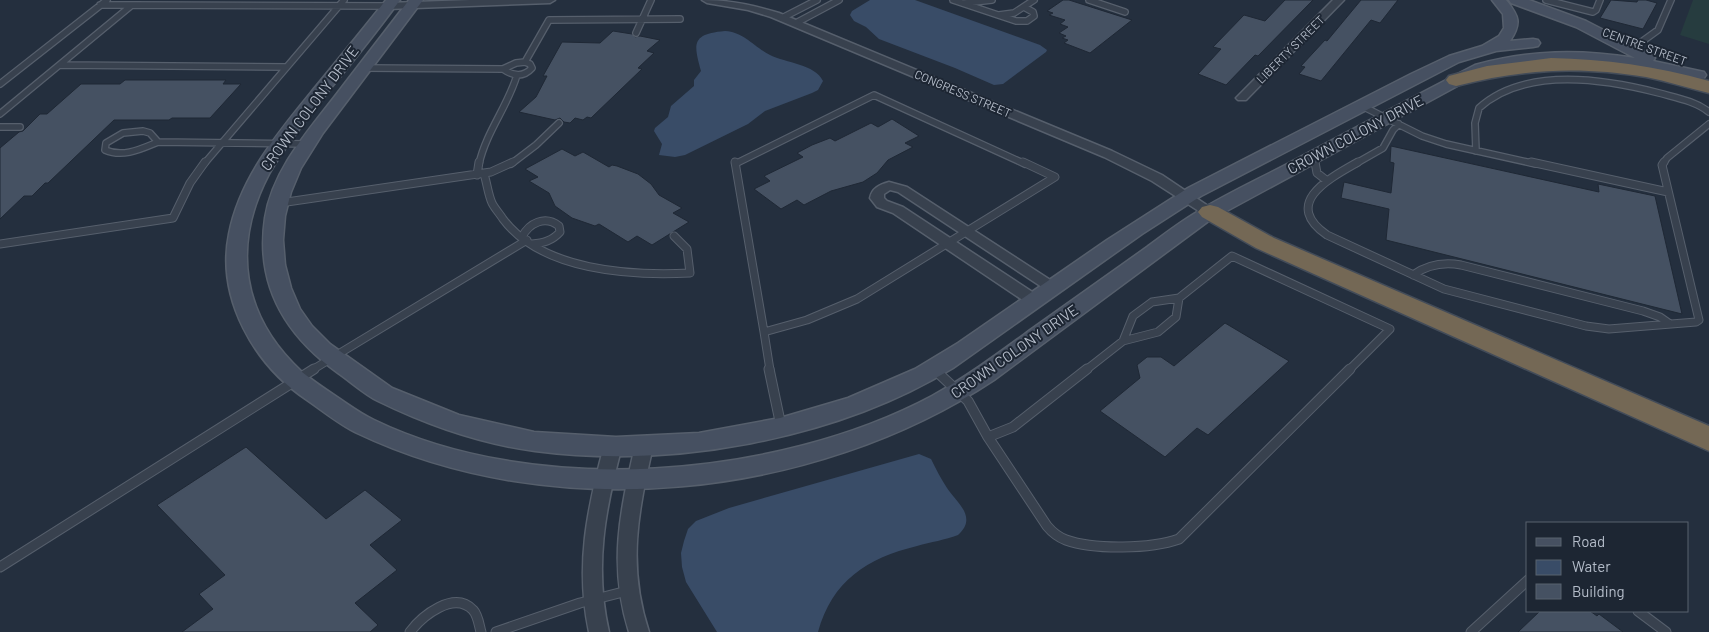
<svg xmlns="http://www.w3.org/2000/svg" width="1709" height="632" font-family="Barlow,sans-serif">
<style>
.green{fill:#263c3f}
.water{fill:#394c67}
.building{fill:#455162;stroke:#1f2835}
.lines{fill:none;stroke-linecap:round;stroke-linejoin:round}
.lane-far2-casing{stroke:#565f6c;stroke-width:8}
.lane-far1-casing{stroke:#565f6c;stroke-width:9}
.lane-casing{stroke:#565f6c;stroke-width:11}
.street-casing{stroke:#565f6c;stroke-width:3}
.secondary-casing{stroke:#565f6c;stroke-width:3}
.highway-casing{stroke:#434c59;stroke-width:3}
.lane-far2{stroke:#38414e;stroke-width:5.5}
.lane-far1{stroke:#38414e;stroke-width:7}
.lane{stroke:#38414e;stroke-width:9}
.street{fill:#38414e;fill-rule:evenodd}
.secondary{fill:#465061;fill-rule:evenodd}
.highway{fill:#746855;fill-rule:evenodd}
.labels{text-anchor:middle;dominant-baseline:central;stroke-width:4;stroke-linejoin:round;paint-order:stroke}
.far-street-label{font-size:12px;fill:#b4bcc9;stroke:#1d2633}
.street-label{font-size:15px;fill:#b4bcc9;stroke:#1d2633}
</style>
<rect width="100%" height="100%" fill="#242f3e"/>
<path class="green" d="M1693,0h16v44l-29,-9z"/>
<path class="water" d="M870,0h45l125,45 7,5 -1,2 -43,32 -9,1 -39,-17 -76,-29 -13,-12 -12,-6 -4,-6 2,-4z
M725,31c19,1 29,16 45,24 16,8 45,9 53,26l-5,9 -6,3 -47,18 -17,13 -63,31 -10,2 -16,-2 3,-11 -8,-13 1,-3 13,-11 3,-11 23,-20v-6l7,-9c-8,-28 -9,-37 24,-40z
M919,454l12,5c5,10 10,20 16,29 10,15 31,29 11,47 -13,5 -27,7 -41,11 -50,12 -85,35 -99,86h-101l-31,-50 -4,-15 -1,-14 3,-12 4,-12 8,-8 33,-13z"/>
<path class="building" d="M1063,0h6l63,20 -42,33 -26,-10 4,-3 -6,-2 4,-2 -7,-3 9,-6 -8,-3 5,-4 -16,-5 4,-2 -6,-2z
M1285,0h28l-55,56 -3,-1 -29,30 -28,-11 23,-25 -8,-2 31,-32 21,6z
M1361,0h37l-18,23 -9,-3 -50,61 -22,-7 6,-7 -4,-1 24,-26 2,1z
M1611,0l26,2 1,-2h8l11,3 -14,26 -43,-11z
M613,31l19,3 3,3 5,-1 20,4 -13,11 7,2 -16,15 4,1 -51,49 -4,-1 -4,3 -8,-2 -5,5 -6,-1 -4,-4 -5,2 -36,-8 17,-15 11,-21h-4l19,-34 38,1z
M125,80h101l-3,4h18l-31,34h-38l-3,2h-55l-66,63h-3l-13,13h-8l-24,23v-71l19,-16 4,-1 17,-17h7l34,-30h39z
M892,119l27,17 -14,7 8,4 -25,13 -11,13 -14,9 -32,9 -27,14 -7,-5 -16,9 -27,-20 16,-8 -6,-5 39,-19 -6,-4 15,-8 18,-7 5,3 36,-18 7,4z
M1391,146l208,46 -1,-8 57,12 27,118 -296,-74 3,-31 -48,-11 3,-16 47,11 3,-30 -4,-1z
M562,149l13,7 8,-4 26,15 3,-2 5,1 21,8 13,10 8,11 23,13 -9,5 16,9 -37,23 -15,-9 -9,6 -29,-18 -4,2 -23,-8 -17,-12 -6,-13 -20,-12 9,-4 -13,-8z
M1225,323l64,38 -81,74 -11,-7 -32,29 -65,-46 40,-33 -3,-13 10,-8h14l13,9z
M246,447l80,72 39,-29 37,30 -32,25 27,25 -42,33 23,22 -8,7h-188l31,-23 -14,-15 26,-19 -68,-70z
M1540,611h50l7,5 2,-2 24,18h-105z"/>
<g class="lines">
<g class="lane-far2-casing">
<path id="lane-far2" d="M953,0l63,21h11l7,-5 -1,-4 -9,-5
M1089,0l36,12
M1546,0l47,12 3,-2 4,-10
M965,3l27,-3
M100,5h32
M999,15l15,-2 20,-13
M782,18l35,-18
M796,23l43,-23
M636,33l15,-33
M1640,43l18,-13 13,-30
M525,62l24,-42 131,-1
M525,62l5,2 2,4c-9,10 -19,8 -29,1l13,-6z
M60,65l226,2
M365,68l138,1
M0,84l107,-84
M1362,106l60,30 24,8 90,20
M0,114l132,-109 256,1
M0,127h20
M143,131l7,2 8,9c-17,7 -35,16 -53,8l1,-7 17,-10z
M158,142l149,2
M1476,151l-1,-28 4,-15c46,-42 126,-29 180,-15 18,5 36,8 50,19
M204,164l140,-164
M479,164c7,-32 29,-58 38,-89
M511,164l25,-19 23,-22
M735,164l139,-69 151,69
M1314,164l4,-8
M1355,164l28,-16 10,-18 6,-6
M1663,164l4,-6 42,-34"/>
</g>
<g class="lane-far1-casing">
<path id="lane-far1" d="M735,162l29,170
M1315,162l2,11 9,7
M1358,162c-28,16 -77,41 -31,73l117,54 142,37 23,3 87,-7 3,-2 -37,-155 2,-3
M1531,162l137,30
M484,174c3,9 4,20 8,29 3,6 8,11 11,16 39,52 128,57 187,54l-3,-24 -13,-13
M477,175l2,-13
M280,203l211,-31 22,-10
M522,237c7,-14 23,-22 37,-11l1,6c-8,9 -17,11 -28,12
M0,244l173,-26 17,-35 15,-21
M1413,275c14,-10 31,-13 48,-10l182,46 17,6 10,7
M764,332l6,38
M764,332l43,-12 50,-21 198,-122 -32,-15
M1123,341l10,-25 19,-14 27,-4 53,-42 158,73 -41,41
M312,370l215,-130
M1086,370l37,-29 35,-9 18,-15 3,-19"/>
</g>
<g class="lane-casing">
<path id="lane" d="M769,369l12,57
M934,369l34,32 20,36 25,-10 74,-58
M988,437l59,89c5,6 11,11 19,14 28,10 85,9 113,-1l171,-170
M0,567l314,-198
M1638,611l28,21
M410,632c12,-16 44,-42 63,-22 5,5 6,15 8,22
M496,632l84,-29 47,-12
M1471,632l57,-52"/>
</g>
<g class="street-casing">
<path id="street" d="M470,0h85l-5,3 -162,6 -5,-3 5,-3z
M702,0c27,0 51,5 77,13l333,138 50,24 55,37 -7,4 -5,-1 -53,-34 -48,-24 -333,-140 -23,-7 -41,-7z
M1333,0h11l-98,100h-8l-2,-2 2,-2z
M889,182l18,5 151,98 2,3 -2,3h-10l-150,-99 -8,-2 -6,4v4l3,3 16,6 137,90 2,4 -2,4h-10l-137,-92 -16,-6 -7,-9c2,-10 9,-13 19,-16z
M613,439l6,2 3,5c-17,64 -28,120 -13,186h-20c-14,-66 -2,-122 15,-186l3,-5z
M644,439l6,2 3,5c-15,67 -26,119 -4,186h-20c-21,-67 -9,-120 6,-186l3,-5z"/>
</g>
<g class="secondary-casing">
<path id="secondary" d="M386,0h14c-22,30 -46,60 -70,89 -21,28 -44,55 -61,85 -38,72 -27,143 33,198 11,9 23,17 35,25 12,8 24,17 37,23 161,78 402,59 558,-24 36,-20 68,-44 101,-68 38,-27 76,-54 114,-81 16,-12 33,-25 50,-35 29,-18 62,-33 92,-49 62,-33 124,-66 186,-98 56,-15 103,-16 160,-7l-59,-31 -65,-24 -2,-3h20l57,21 66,34 3,3 -2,3 51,11 2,3 -2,3 -6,2c-71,-16 -141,-27 -213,-9l-275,149 -216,160c-180,119 -440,147 -637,53 -17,-8 -34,-22 -50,-33 -53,-35 -91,-102 -78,-166 11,-58 52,-105 88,-149 23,-28 46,-56 69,-85z
M409,0h14l-100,133 -22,35 -10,24 -6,24 -2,24 2,25 6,23 9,21 12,17 18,18 62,44 67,27 75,17 82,5 83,-4 81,-15 68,-20 67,-29 43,-26 149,-103 81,-52 223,-114 38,-18 33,-10 17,-10 5,-8 -1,-14 -11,-14h14c13,16 16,23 4,41l23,-2 5,1 2,3 -2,3 -5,1 -37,4 -37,11 -258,134 -59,38 -189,134c-118,72 -282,101 -418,83 -54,-7 -108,-26 -157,-50 -14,-7 -27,-19 -40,-28 -53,-38 -83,-88 -73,-155 8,-51 47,-91 77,-131 22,-29 45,-58 67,-87z"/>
</g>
<g class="highway-casing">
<path id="highway" d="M1551,58c54,1 105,8 158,23v12c-21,-5 -42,-12 -63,-16 -68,-11 -123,-8 -190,9l-7,-2 -3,-4 3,-4 38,-10z
M1210,205l8,2 56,31 435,188v25l-453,-203 -54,-31 -4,-5 4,-5z"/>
</g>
<use href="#lane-far2" class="lane-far2"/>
<use href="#lane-far1" class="lane-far1"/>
<use href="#lane" class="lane"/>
<use href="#street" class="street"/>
<use href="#secondary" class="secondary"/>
<use href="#highway" class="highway"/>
</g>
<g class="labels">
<g class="far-street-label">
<text transform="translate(1645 46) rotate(20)">CENTRE STREET</text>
<text transform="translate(1290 49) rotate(-45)">LIBERTY STREET</text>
<text transform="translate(963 93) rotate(23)">CONGRESS STREET</text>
</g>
<g class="street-label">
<text transform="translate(309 108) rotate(-53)">CROWN COLONY DRIVE</text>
<text transform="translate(1355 134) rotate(-28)">CROWN COLONY DRIVE</text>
<text transform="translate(1014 351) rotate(-35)">CROWN COLONY DRIVE</text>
</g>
</g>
<rect x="1526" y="522" width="162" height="90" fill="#1d2633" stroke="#59626f"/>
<rect x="1536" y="538" width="25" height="8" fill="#465061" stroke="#59626f"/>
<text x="1572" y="547" font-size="15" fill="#b4bcc9">Road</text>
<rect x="1536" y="560" width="25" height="15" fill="#394c67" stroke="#59626f"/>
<text x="1572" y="572" font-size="15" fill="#b4bcc9">Water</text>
<rect x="1536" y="584" width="25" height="15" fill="#455162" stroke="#59626f"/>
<text x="1572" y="597" font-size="15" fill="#b4bcc9">Building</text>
</svg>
